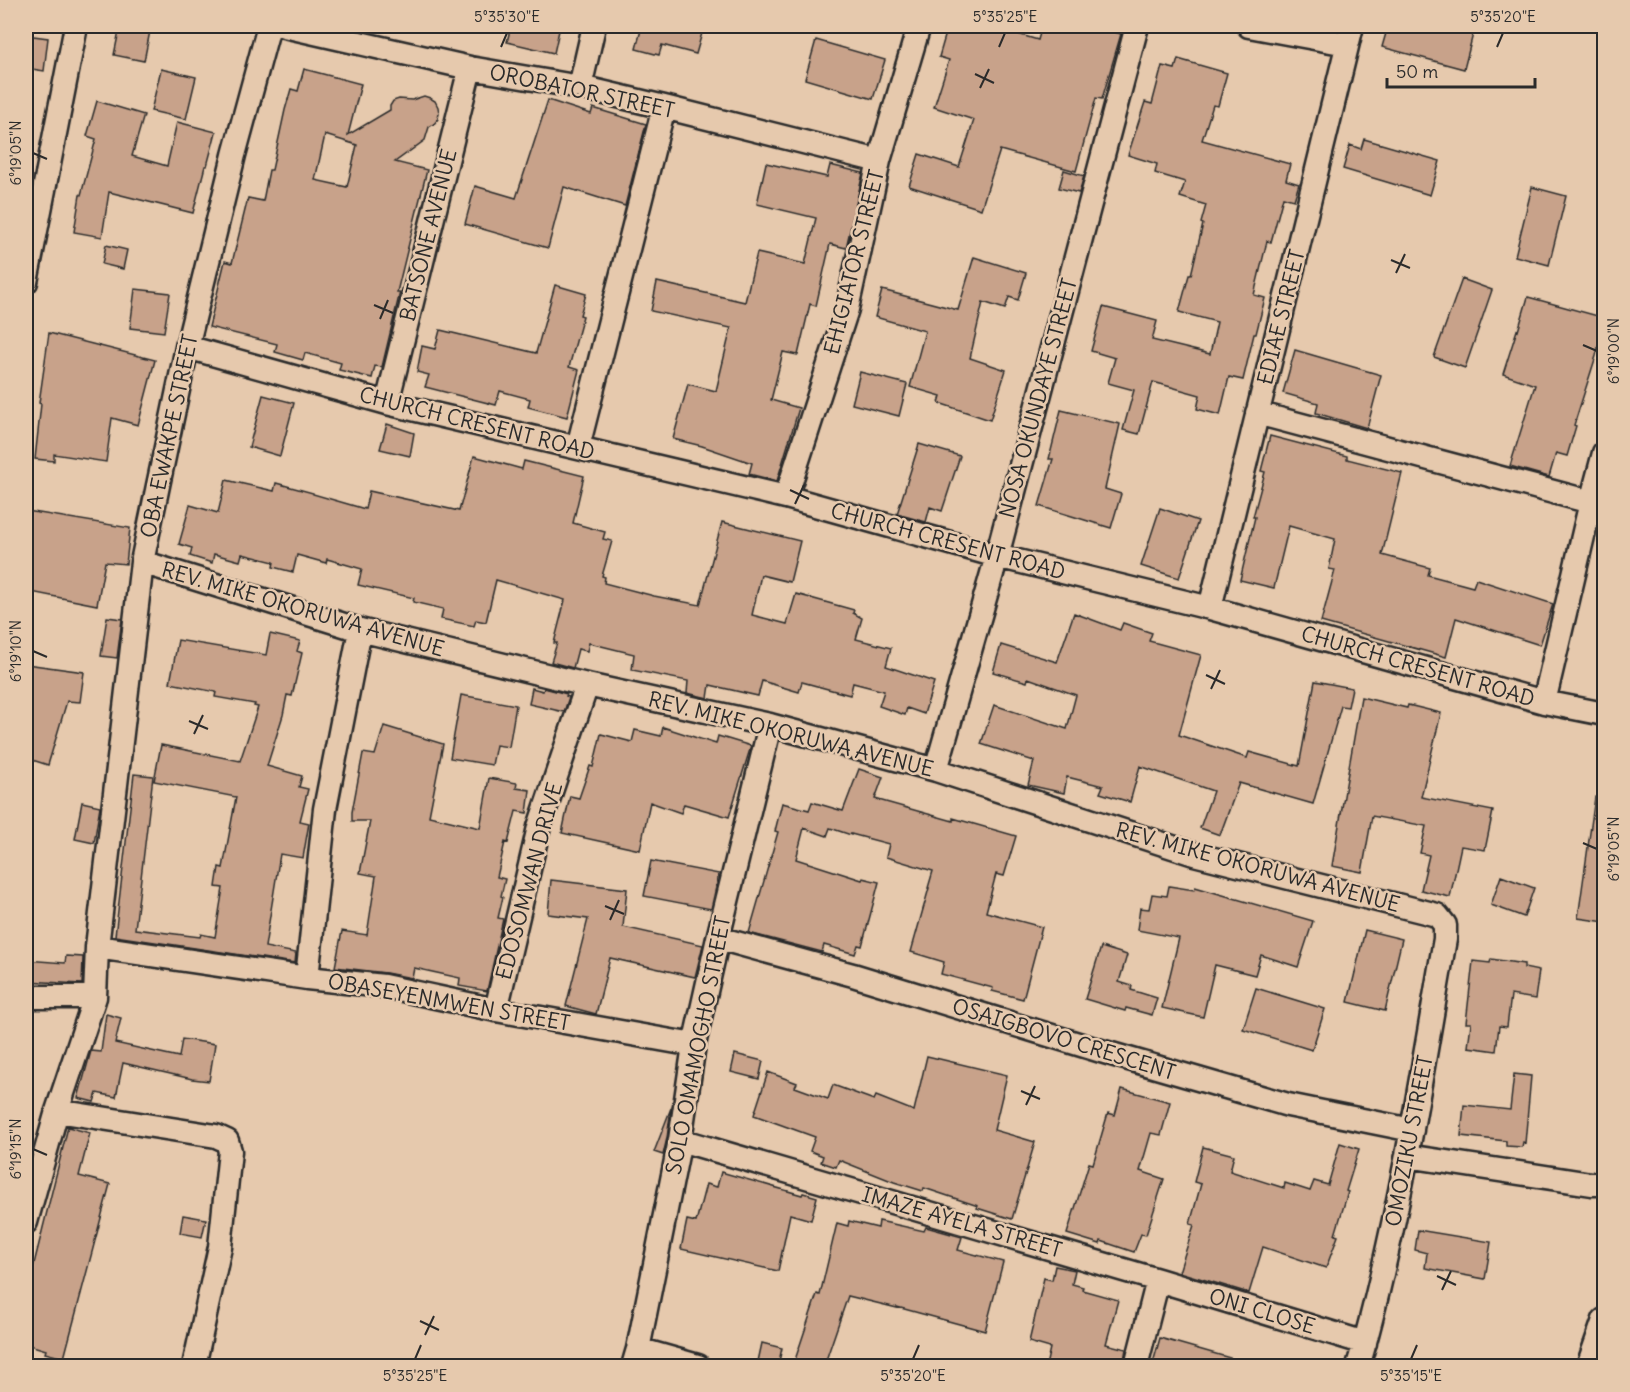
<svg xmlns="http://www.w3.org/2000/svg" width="1630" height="1392" font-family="Delius,sans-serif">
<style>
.building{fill:#c8a28a;stroke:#2b2b2b;stroke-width:1.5;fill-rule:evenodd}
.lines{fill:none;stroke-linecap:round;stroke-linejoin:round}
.minor-casing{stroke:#2b2b2b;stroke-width:27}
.minor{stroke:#e6c9ad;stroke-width:22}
.ticks{fill:none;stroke:#2b2b2b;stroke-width:2}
.labels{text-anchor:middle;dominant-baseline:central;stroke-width:5;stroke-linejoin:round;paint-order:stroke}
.street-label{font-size:21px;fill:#2b2b2b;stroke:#e6c9ad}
.neatline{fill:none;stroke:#2b2b2b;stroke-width:2}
.ticks-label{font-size:15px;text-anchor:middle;fill:#2b2b2b}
</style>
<rect width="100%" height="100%" fill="#e6c9ad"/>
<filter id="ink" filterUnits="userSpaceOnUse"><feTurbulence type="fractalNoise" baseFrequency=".0167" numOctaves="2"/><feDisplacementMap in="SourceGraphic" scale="12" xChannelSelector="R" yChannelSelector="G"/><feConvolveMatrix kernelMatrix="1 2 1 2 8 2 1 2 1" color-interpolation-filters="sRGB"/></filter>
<g filter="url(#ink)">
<path class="building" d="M120,26h31l-7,35 -30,-6z
M511,26h49l-6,27 -47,-11z
M642,26h62l-8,28 -34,-9 -3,10 -23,-6z
M948,26h42l48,14 4,-14h52l27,8 -19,65 -6,-1 -20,73 -76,-21 -19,59 -72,-23 10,-32 40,13 15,-47 -40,-13 15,-47 -10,-3z
M1388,26h68l18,4 -10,39 -82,-22z
M26,35l22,3 -4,33 -18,-3z
M816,40l69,20 -12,39 -68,-20z
M1178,59l49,14 -9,33 -5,-1 -11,35 88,24 -4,16 13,4 -5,16 -11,-3 -12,45 -4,-1 -13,54 11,3 -9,36h-2l-11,46 -14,-3 -9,38 -23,-6 3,-14 -47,-13 -14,52 -16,-4 11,-40 -26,-7 7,-25 -24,-7 12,-44 54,14 -5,19 58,14 7,-32 -38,-10 10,-37h2l12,-51 -2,-1 5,-18 -26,-8 5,-15 -30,-9 2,-9 -29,-9 17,-53 7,2 10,-38 13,3z
M161,69l35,8 -10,42 -35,-8z
M304,69l57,15 -13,51 42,-25v-4l3,-5 6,-2 13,1 12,-4 6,2 5,3 3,6 1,6 -1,6 -4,5 -5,3 -4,13 -30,22 32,8 -30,122h3l-18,75 -7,-1 -3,12 -33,-8 2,-7 -36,-10 -2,7 -28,-8 2,-8 -68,-17 16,-66 7,2 16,-65 15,3 6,-31h3l13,-60 6,-21 7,2zM325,135l32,10 -10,42 -32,-7z
M548,100l43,14 2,-6 53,16 -21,82 -61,-19 -16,61 -83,-24 10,-38 41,12z
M97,101l47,14 -12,41 35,10 10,-44 39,10 -9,34h-2l-12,47 -84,-21 -7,45 -28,-5 6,-37h1l15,-56 -9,-3z
M1364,139l76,22 -10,34 -87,-26 7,-24 11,4z
M766,163l61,14 3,-12 33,8 -17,75 -16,-4 -14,62 -6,-2 -12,51 -15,-3 -12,48 28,8 -22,73 -28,-7 3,-11 -50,-17 -29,-7 15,-55 28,7 15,-63 -80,-17 6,-29 88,20 12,-49 48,11 11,-46 -59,-14z
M1064,170l20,6 -5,17 -20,-5z
M1532,187l34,9 -17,69 -34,-9z
M106,245l21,5 -4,19 -21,-5z
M974,257l52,16 -8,27 -9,-3 -4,12 -22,-7 -13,56 36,12 -16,50 -51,-17 2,-7 -31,-9 15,-56 -50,-14 7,-27 76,20z
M1462,279l30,11 -27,78 -31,-11z
M555,285l31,9 -6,21 3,1 -14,51 10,3 -12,47 -39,-10 2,-8 -30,-8 -4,14 -71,-18 4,-12 -12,-3 5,-26 13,3 5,-19 96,23z
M135,289l35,4 -6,39 -34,-4z
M1528,297l77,21 -9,38 -22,69 2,1 -9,30 -11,-3 -7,24 -39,-11 25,-81 -32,-11 14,-44 1,1z
M49,333l106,27 -17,65 -26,-7 -6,44 -52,-8v7l-19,-2 6,-55 -2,-1z
M1295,350l86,25 -14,53 -51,-15 2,-10 -35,-10z
M860,372l47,12 -8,32 -47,-12z
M263,395l31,8 -14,53 -31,-9z
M1061,410l59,14 -15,65 16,5 -10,34 -72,-22 14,-47h-4z
M387,424l27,9 -4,23 -30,-7z
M1270,436l77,20v3l55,14 -20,82 48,13 -2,7 45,12 3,-8 77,25 -13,41 -84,-27 -10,39 -125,-35 14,-52 -6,-1 6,-30 -46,-13 -15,62 -34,-8 15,-63h-2l12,-45 -4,-1z
M919,444l41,12 -18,55 -12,-4 -4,15 -29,-8z
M474,456l48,13 2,-8 60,15 -11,47 32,9 -2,7 9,2 -10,35 3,1 -1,6 50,13 46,9 22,-83 78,19 -10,41 -29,-7 -9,40 35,9 9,-30 58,16 -1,3 9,5 -6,21 35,9 -5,18 48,16 -10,32 -17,-6 -2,7 -26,-9 5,-15 -31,-8 -3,12 -48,-13 -3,10 -37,-11 -4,15 -48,-11 -2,13 -21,-5 1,-12 -56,-11 2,-16 -45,-11 -2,8 -9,-2 -5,19 -22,-6 6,-19h-3l11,-43 -69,-20 -10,42 -10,-2 -2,6 -33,-7 2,-10 -30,-7 1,-4 -56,-13 4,-16 -35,-10 -1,4 -29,-8 -4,17 -20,-5 1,-5 -32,-8 -2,7 -26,-7 -2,9 -22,-7 2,-8 -13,-4 11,-39 28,8 8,-33 48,11 2,-8 37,10v1l52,15 4,-18 90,20z
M1160,508l38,13 -19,57 -38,-12z
M27,511l103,17 -4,36 -21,-2 -8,43 -71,-14v-30l3,-19h-3z
M1074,613l46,17 3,-7 29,10 -3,8 52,14 -22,80 68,23 2,-6 50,14 16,-85 37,7 -4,19 -7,-1 -28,98 -74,-21 -19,52 -20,-7 13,-37 -73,-25 -10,36 -30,-9 3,-7 -36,-9 -3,16 -36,-8 6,-24 -53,-17 13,-39 73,24 9,-34 -48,-17 -1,4 -34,-10 8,-27 56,17z
M107,617l15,2 -5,39 -16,-2z
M270,634l30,7 -3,10 5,2 -10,43 -5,-1 -4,20 -16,51 35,10 -3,11 9,2 -8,32 9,2 -6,35 -23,-4 -15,93 31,6 -1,10 -180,-27 19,-162 19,2 -18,153 65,8 1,-3 14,3 8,-49 -7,-1 3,-20 4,1 13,-71 -82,-16 7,-36 79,16 18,-54 -4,-1 1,-2 -40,-7 1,-5 -46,-9 8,-43 88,15z
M26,664l58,8 -4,30 -13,-1 -19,64 -22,-7z
M532,688l11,3 1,-3 23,6 -1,2 3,1 -5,15 -35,-8z
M461,695l55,10 -7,42 -13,-2 -4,20 -42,-7z
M1361,697l46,11 1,-3 33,8 -20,84 72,14 -8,39 -24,-4 -11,51 -29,-7 8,-35 -9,-2 6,-27 -54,-10 -10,56 -30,-6z
M384,726l59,18 -14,72 51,12 9,-50 28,5 -1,5 14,2 -3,23 -11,-2 -8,32 -3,-1 -8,35 8,2 -4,17 2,1 -5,21 5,1 -16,72 -28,-5 1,-8 -46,-10 -2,10 -26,-5 -51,-6 7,-36 25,4 9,-59 -16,-3 10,-52h-18v-9l11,-59 12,2z
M663,727l53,17 2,-8 33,10 -22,71 -45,-13 -3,9 -31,-11 -10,48 -78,-17 8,-37 9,2 11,-32 3,1 8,-33 31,8 3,-12 26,6z
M859,769l24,8 -8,22 78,22v-3l63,18 -12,40 -8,-2 -10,38 56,15 -19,72 -31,-8 1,-3 -52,-14 3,-12 -33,-10 18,-64h-1l5,-17 -47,-14 3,-13 -38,-10v1l-21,-7 -3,8 -23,-8 -8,31 66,21 1,-2 16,4 -17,64 -4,-1 -3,9 -31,-9 -2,7 -73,-19 29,-101 -3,-1 7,-28 27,7 3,-8 31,9z
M1595,797l10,1v124l-27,-4z
M82,802l18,4 -6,37 -19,-4z
M651,861l68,13 -8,35 -67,-13z
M1501,876l33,12 -10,29 -33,-12z
M551,880l76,9 -4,38 80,18 -8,32 -85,-19 -14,56 -30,-8 22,-87 -40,-5z
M1169,886l25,4 1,-3 118,34 -15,46 -37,-12 -6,20 -40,-10 -12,52 -41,-9 17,-70 -42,-8 3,-22 9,1 3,-15 15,2z
M1365,930l37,9 -17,72 -37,-9z
M1101,947l26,8 -8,27 13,4 -1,4 26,8 -5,17 -26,-7 -1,3 -40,-12z
M66,956l17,1 -1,27 -56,-3v-21l39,3z
M1491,959l33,5v4l15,3 -4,28 -24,-4 -4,32 -8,-1 -3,25 -28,-4 3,-24h-5l7,-62 17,2z
M1256,988l69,21 -13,41 -69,-21z
M106,1014l15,4 -6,25 64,14 3,-18 33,5 -6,37 -17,-2 -69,-16 -7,34 -19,-4 -3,9 -16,-4 13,-47 10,1z
M735,1054l28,7 -4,18 -28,-7z
M927,1056l80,19 -13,55 41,12 -23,77 -35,-11 1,-2 -54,-18 -1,3 -29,-9 -55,-22 -3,7 -15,-5 2,-6 -13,-5 5,-14 -61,-22 14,-43 29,11 -2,4 33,12 5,-14 41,15 2,-4 38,15z
M1514,1074l17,2 -6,67 -2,-1 -1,5 -16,-1v-5l-45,-5 3,-31 46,5z
M1122,1089l48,13 -9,33 -10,-2 -11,38 24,8 -18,56 -5,-1 -7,18 -33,-11 -1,3 -33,-10 22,-71 4,1 15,-51 7,2z
M671,1108l-4,30 -4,17 -9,-3z
M68,1127l22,6 -11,43 31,8 -46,174 -19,-5 1,-3 -20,-6v-48z
M1340,1143l19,6 -13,42 2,1 -13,43 3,1 -12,32 -63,-21 -14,46 -70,-21 15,-47 -4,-1 11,-40 -7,-2 9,-35 31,8 -4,16 54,17 1,-5 25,8 4,-10 14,4z
M721,1172l81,23 1,-2 14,4 -6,23 -21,-6 -12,57 -97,-22 6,-29 9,2 10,-38 11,3z
M183,1215l23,4 -4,18 -22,-4z
M849,1221l29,7 1,-7 45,10 2,-4 36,10 -4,13 45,12 -18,69 -88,-24v1l-49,-12 -24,70h-10l-19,-6 22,-66 3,1 17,-72 11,3z
M1418,1230l73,12 -6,37 -60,-11 2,-15 -12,-3z
M1055,1266l20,4 -3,14 11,3 -1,3 36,10 -12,44 20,5 -3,17h-77l4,-18 -21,-6 15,-64 8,2z
M1160,1338l84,24 -1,4h-77l-13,-3z
M762,1343l20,5 -4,18h-21z"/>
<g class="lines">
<g class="minor-casing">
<path id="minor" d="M284,26l186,42 110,19 84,20 215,54
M1249,26l98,18
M580,87l14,-61
M26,282l50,-256
M187,347l200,56 399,94 211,59 213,52 334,94 60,12
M387,403l83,-335
M1257,413l334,89
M578,447l86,-340
M786,497l61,-188 32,-148 40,-135
M142,562l218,68 227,55 183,40 166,45 258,84 243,61 8,10v14c-18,103 -34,206 -57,308 -9,41 -18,80 -30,119
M1210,608l142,-582
M1544,702l47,-200 13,-49
M936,770l61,-214 140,-530
M718,938l135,37 248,76 187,54 124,25
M97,947l210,31 77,8 112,24 198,35
M307,978l18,-169 35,-179
M26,997h69
M496,1010l43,-183 48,-142
M57,1111l159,25 11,5 3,10 -10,96 -26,119
M680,1140l478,140 -22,86
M1407,1156l184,28h13
M26,1222l31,-111 38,-114 2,-50 45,-385 45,-215 47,-192 35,-129
M1158,1280l207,63
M638,1349l60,17
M633,1366l5,-17 42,-209 14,-95 24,-107 52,-213
M1588,1366l16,-46"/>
</g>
<use href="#minor" class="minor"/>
</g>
</g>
<path class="ticks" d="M501,47l6,-14M999,47l6,-14M1497,47l6,-14M975,74l19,9M980,88l9,-19M33,153l14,6M1391,260l19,8M1396,273l9,-19M374,305l19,8M380,319l8,-19M1583,345l14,6M790,490l19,9M795,504l9,-19M33,651l14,6M1206,675l19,9M1211,689l9,-19M189,721l19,8M194,734l9,-19M1583,843l14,6M605,906l19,8M610,920l9,-20M1021,1091l19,8M1026,1105l9,-19M33,1149l14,6M1437,1276l19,9M1442,1290l9,-19M420,1321l19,9M425,1335l9,-19M415,1359l6,-14M913,1359l6,-14M1411,1359l6,-14"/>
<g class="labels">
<g class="street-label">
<text transform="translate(582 91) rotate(12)">OROBATOR STREET</text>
<text transform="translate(428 235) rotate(-76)">BATSONE AVENUE</text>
<text transform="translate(854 262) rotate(-76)">EHIGIATOR STREET</text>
<text transform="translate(1281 317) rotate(-76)">EDIAE STREET</text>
<text transform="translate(1038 398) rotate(-75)">NOSA OKUNDAYE STREET</text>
<text transform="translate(477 423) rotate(14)">CHURCH CRESENT ROAD</text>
<text transform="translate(169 436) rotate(-78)">OBA EWAKPE STREET</text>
<text transform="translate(948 541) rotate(15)">CHURCH CRESENT ROAD</text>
<text transform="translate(303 609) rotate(16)">REV. MIKE OKORUWA AVENUE</text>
<text transform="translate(1418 666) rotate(16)">CHURCH CRESENT ROAD</text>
<text transform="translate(791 734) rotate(14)">REV. MIKE OKORUWA AVENUE</text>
<text transform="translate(1258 867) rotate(15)">REV. MIKE OKORUWA AVENUE</text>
<text transform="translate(529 881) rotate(-75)">EDOSOMWAN DRIVE</text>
<text transform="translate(449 1002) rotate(10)">OBASEYENMWEN STREET</text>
<text transform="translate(1064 1039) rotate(17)">OSAIGBOVO CRESCENT</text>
<text transform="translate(698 1045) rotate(-79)">SOLO OMAMOGHO STREET</text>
<text transform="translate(1409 1141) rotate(-79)">OMOZIKU STREET</text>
<text transform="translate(962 1222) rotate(16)">IMAZE AYELA STREET</text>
<text transform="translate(1262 1311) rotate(17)">ONI CLOSE</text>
</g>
</g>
<rect width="1630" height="1392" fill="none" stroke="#e6c9ad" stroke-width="66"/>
<path d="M1387 78v9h148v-9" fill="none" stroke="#2b2b2b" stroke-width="3"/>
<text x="1396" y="78" font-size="18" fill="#2b2b2b" stroke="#e6c9ad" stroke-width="4.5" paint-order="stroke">50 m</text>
<rect x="33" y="33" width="1564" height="1326" class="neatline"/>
<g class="ticks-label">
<text x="507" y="22">5°35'30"E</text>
<text x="1005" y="22">5°35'25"E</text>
<text x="1503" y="22">5°35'20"E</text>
<text transform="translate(16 153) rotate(-90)" y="5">6°19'05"N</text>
<text transform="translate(1614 351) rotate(-90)" y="5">6°19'00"N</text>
<text transform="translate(16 651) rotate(-90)" y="5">6°19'10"N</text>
<text transform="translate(1614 849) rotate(-90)" y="5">6°19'05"N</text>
<text transform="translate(16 1149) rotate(-90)" y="5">6°19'15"N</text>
<text x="415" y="1381">5°35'25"E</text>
<text x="913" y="1381">5°35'20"E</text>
<text x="1411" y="1381">5°35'15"E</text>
</g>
</svg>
